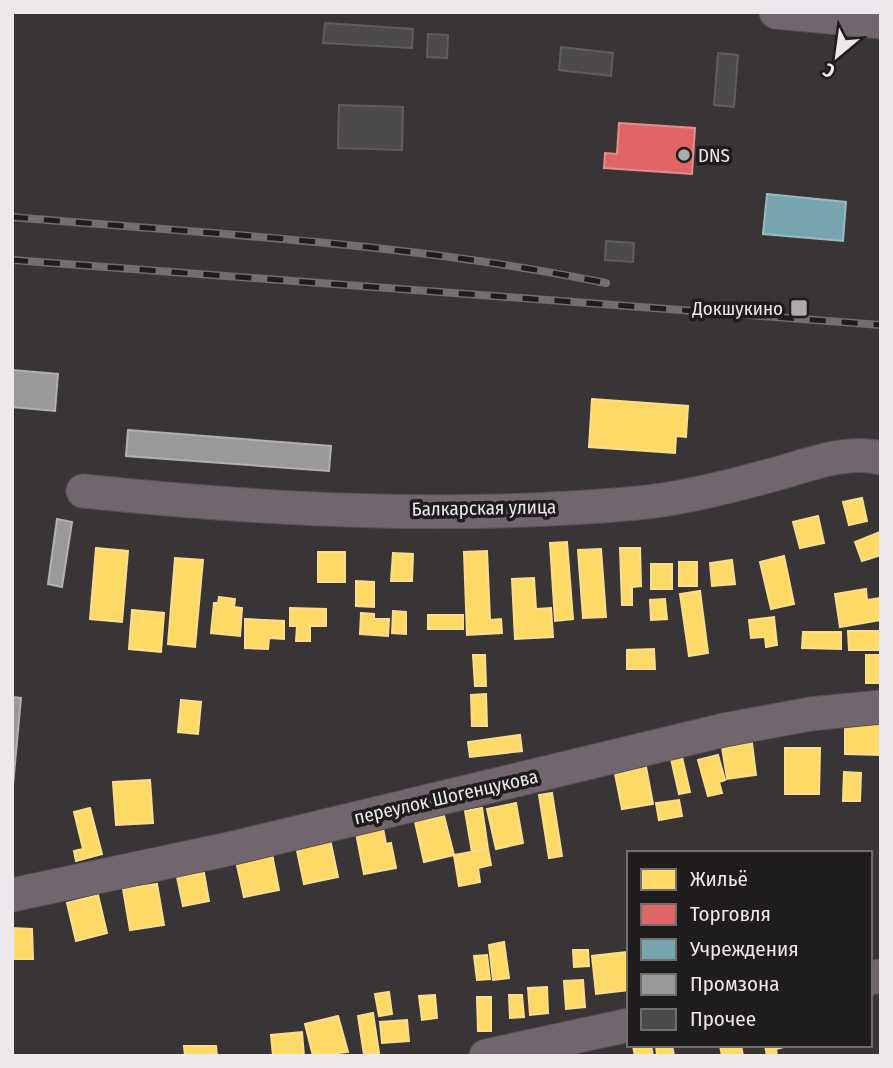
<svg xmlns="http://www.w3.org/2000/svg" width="893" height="1068" font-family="'Fira Sans Condensed',sans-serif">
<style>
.homes{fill:#ffd966;stroke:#fade8e;stroke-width:2}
.shops{fill:#e06666;stroke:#e48d8e;stroke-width:2}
.public{fill:#76a5af;stroke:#9ab9c1;stroke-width:2}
.industry{fill:#999;stroke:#b2b1b2;stroke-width:2}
.building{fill:#4d4a4c;stroke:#605d5e;stroke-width:2}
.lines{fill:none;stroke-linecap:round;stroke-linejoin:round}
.minor-casing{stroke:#555254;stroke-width:35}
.minor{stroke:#71666d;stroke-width:33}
.rail-casing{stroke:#746d71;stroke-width:8}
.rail{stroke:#1f1c1e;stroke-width:5;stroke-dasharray:16;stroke-linecap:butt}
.poi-dot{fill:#aea9ac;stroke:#1f1c1e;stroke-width:2.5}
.labels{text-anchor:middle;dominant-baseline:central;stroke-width:7;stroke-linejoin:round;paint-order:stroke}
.poi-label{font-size:19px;fill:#ede8eb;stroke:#1f1c1e;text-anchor:start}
.street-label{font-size:19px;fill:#ede8eb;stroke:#1f1c1e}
</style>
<rect width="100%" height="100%" fill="#393537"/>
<path class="homes" d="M592,399l96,7 -2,31 -10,-1 -1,17 -86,-6z
M862,498l5,23 -18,4 -6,-23z
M818,516l6,27 -24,5 -7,-26z
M880,532l1,23 -19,6 -7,-19z
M567,542l6,77 -18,2 -5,-78z
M96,548l32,3 -6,71 -32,-3z
M620,548h20l1,38 -9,1v18h-10z
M601,549l5,68 -23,1 -5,-68z
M487,551l3,69 11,-1 1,14 -35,2 -3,-83z
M318,552h27v30h-27z
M393,553l20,1 -1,27h-21z
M784,556l10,48 -23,5 -11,-47z
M175,558l28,2 -8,87 -27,-3z
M732,560l3,24 -23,2 -2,-23z
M679,562h18v24h-18z
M651,564h21v25h-21z
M534,578l2,31 15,-1 2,29 -38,2 -3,-60z
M356,581l18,1v25l-18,-1z
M866,589l1,11 14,-2v22l-41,7 -5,-33z
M700,591l8,62 -19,3 -9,-62z
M219,597l16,2 -1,8 8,1 -2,28 -29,-3 3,-30h4z
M665,599l2,20 -16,1 -1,-20z
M290,608l36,1v17h-16v15h-14l1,-15h-7z
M132,610l32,3 -3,39 -32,-3z
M393,611l13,1v22l-14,-1z
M361,613l13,1v5h15l-1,17 -28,-2z
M428,615h35v14h-35z
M774,617l3,28 -11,2 -1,-10 -14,1 -2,-18z
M245,619l39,2v18l-15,-1 -1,11 -23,-1z
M848,631h33v19h-32z
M803,632h38v17l-39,-1z
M654,649l1,20h-28v-19z
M473,655h12l1,31h-11z
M866,655h15v28h-15z
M486,694l1,32h-15l-1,-31z
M181,700l20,2 -3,32 -20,-2z
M845,723h36v32l-36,-1z
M520,735l2,16 -52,6 -2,-15z
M752,743l4,32 -29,4 -5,-32z
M785,748h35l-1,46h-34z
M718,755l7,25 -6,2 3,11 -14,3 -10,-36z
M682,757l8,35 -11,2 -8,-35z
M646,767l7,37 -31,5 -7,-35z
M844,772l17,1 -1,28h-17z
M150,780l3,43 -37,2 -3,-43z
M552,793l10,63 -13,2 -10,-63z
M679,800l3,16 -23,4 -3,-17z
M516,803l7,40 -27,6 -9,-40z
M90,808l12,46 -26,7 -2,-10 9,-2 -9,-37z
M482,808l6,41 -16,3 -7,-41z
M444,816l10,39 -30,7 -9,-40z
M383,828l3,16 5,-1 5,25 -32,6 -8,-41z
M330,839l8,38 -34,7 -8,-38z
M488,849l3,16 -13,3 2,14 -21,4 -5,-31z
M272,854l7,36 -35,7 -8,-36z
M204,873l5,28 -26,5 -6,-29z
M157,884l7,41 -34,5 -7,-41z
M98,895l9,38 -31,8 -9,-38z
M12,928l20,1 1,30h-21z
M504,942l5,36 -16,2 -4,-35z
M573,950h15l1,16 -15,1z
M626,952l3,38 -33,4 -4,-38z
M487,955l3,24 -13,1 -3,-24z
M583,980l2,27 -19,2 -2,-28z
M547,987l1,26 -18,2 -2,-27z
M389,992l3,22 -13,2 -4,-22z
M435,995l2,23 -15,2 -3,-24z
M509,995h13l2,22 -14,1z
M477,997h14v34h-13z
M373,1013l6,40 -15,2 -6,-39z
M338,1016l10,36 -35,4 -8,-32z
M407,1020l2,21 -27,2 -2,-21z
M302,1032l2,24h-31l-2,-21z
M651,1045l2,11h-18l-2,-10z
M656,1045h16l2,11h-17z
M720,1045h21l2,11h-21z
M765,1045h19v2l-8,2 1,7h-10z
M184,1046h32l1,10h-32z"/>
<path class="shops" d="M619,123l76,5 -3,46 -88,-6 1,-15 12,1z"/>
<path class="public" d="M767,194l79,8 -3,39 -80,-7z"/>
<path class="industry" d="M12,370l46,4 -3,37 -43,-4z
M128,430l203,16 -2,25 -203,-15z
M57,519l15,3 -10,65 -14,-3z
M12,697l9,1 -9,98z"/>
<path class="building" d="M325,23l88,6 -1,19 -89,-5z
M428,34l20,1 -1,23 -20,-1z
M561,47l52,6 -2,23 -52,-6z
M718,53l20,2 -4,52 -20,-2z
M339,105l64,2 -1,43 -64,-2z
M606,241l28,2 -1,19 -28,-2z"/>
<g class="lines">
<g class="minor-casing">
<path id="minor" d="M776,12l105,10
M83,491c182,19 372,29 555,12 44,-4 91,-16 134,-28 35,-9 73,-26 109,-17
M12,895l221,-47 491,-118 86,-16 71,-7
M870,978l11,-2
M486,1056l143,-31"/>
</g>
<use href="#minor" class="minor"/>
<g class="rail-casing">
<path id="rail" d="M12,217c199,17 399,26 594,66
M12,260l869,65"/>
</g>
<use href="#rail" class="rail"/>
</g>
<g class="poi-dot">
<circle cx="684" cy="155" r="7"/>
<rect x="790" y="299" width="18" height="18" rx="3.5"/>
</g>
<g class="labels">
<g class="poi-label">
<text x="698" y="155">DNS</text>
<text x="783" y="308" text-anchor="end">Докшукино</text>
</g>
<g class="street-label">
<text transform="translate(484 508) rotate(-1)">Балкарская улица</text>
<text transform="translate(446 797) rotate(-13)">переулок Шогенцукова</text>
</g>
</g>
<rect width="893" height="1068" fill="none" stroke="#ede8eb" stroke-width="28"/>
<rect x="627" y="851" width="245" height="196" fill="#1f1c1e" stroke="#716e70" stroke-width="2"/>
<rect x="641" y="869" width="35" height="21" fill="#ffd966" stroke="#716e70" stroke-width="2"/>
<text x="690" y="886" font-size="21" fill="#ede8eb">Жильё</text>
<rect x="641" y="904" width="35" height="21" fill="#e06666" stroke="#716e70" stroke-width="2"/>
<text x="690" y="921" font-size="21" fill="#ede8eb">Торговля</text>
<rect x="641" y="939" width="35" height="21" fill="#76a5af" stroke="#716e70" stroke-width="2"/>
<text x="690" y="956" font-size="21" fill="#ede8eb">Учреждения</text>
<rect x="641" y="974" width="35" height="21" fill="#999999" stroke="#716e70" stroke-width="2"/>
<text x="690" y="991" font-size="21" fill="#ede8eb">Промзона</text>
<rect x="641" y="1009" width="35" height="21" fill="#4d4a4c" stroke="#716e70" stroke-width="2"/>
<text x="690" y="1026" font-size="21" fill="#ede8eb">Прочее</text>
<g transform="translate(837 56) rotate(209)" stroke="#1f1c1e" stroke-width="5" paint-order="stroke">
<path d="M0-5L12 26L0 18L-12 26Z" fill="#ede8eb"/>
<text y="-10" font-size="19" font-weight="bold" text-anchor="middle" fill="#ede8eb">С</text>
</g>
</svg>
